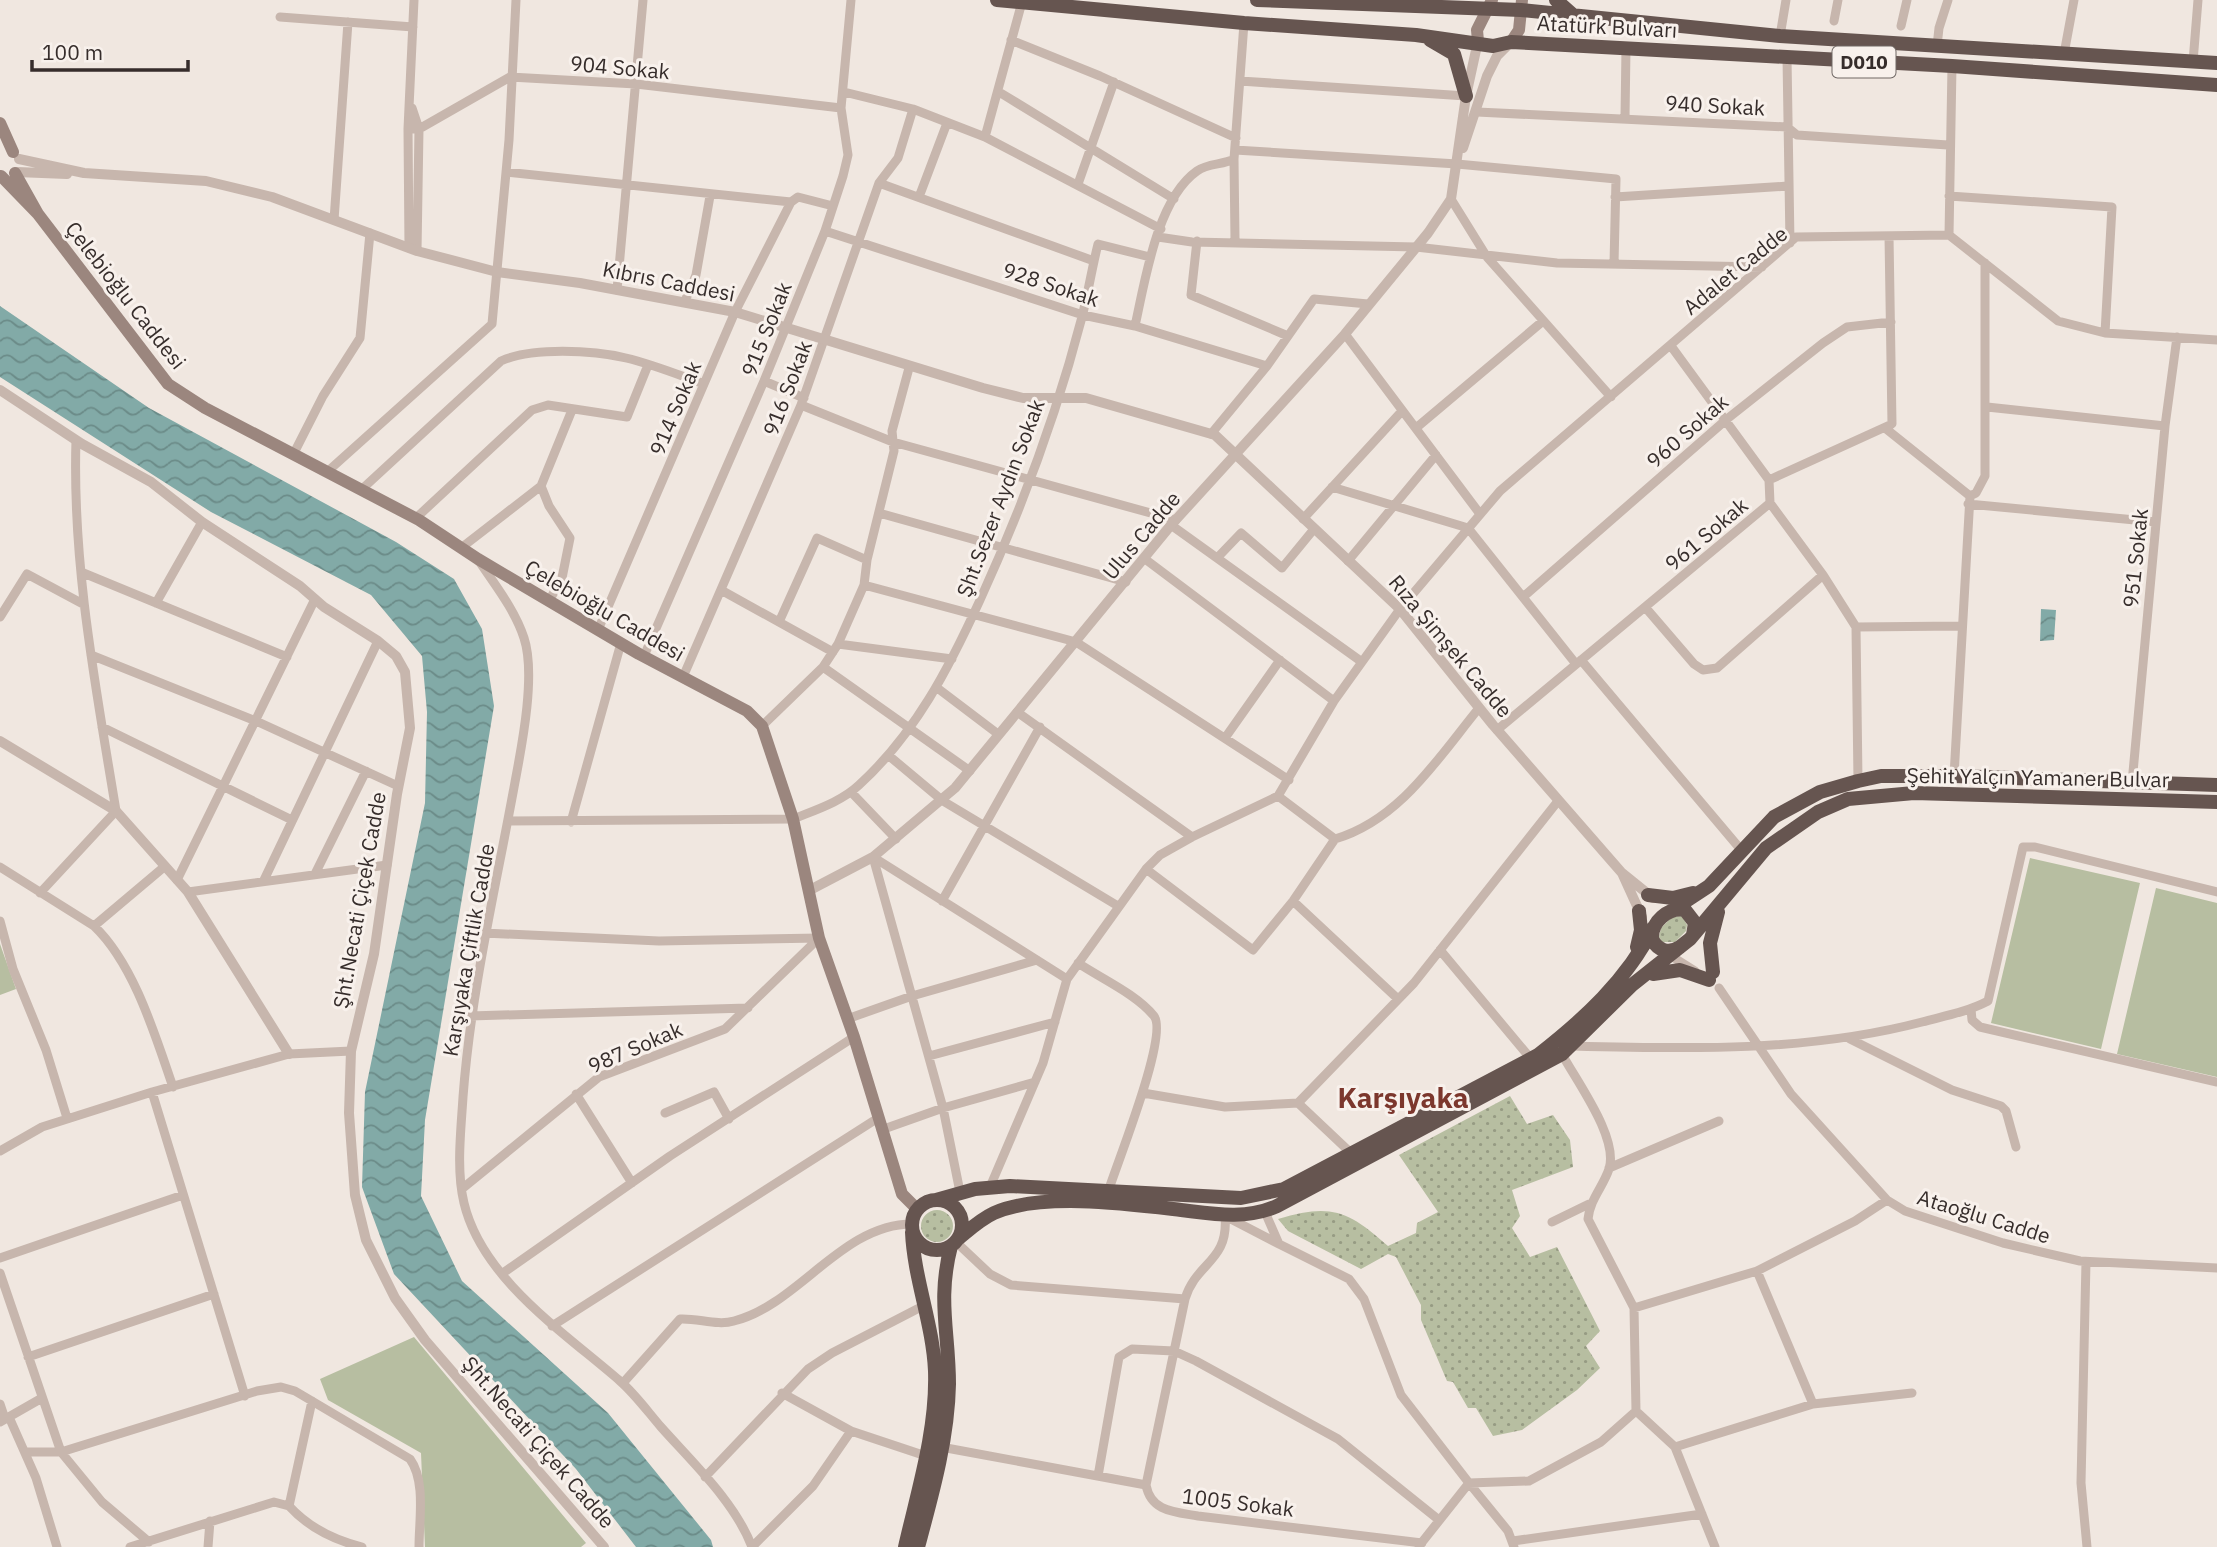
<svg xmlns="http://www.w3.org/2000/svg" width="2217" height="1547" font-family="'IBM Plex Sans',sans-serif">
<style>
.grass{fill:url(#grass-dots)}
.green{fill:#b7bea1}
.water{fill:url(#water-waves)}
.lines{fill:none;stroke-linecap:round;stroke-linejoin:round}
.minor{stroke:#c7b6ad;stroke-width:9}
.tertiary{stroke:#c7b6ad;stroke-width:10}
.secondary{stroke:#9b867e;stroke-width:12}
.trunk{stroke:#665550;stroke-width:14}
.labels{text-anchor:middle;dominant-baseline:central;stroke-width:6;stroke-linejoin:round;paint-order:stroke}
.shield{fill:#f8f1ec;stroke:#706865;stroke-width:2}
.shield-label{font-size:19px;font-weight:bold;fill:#362d2b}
.street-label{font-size:21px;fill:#362d2b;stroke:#f8f1ec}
.district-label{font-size:28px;font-weight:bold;fill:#7c372d;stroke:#f8f1ec}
</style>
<defs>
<pattern id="grass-dots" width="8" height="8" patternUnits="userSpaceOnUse" patternTransform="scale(1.75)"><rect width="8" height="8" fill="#b7bea1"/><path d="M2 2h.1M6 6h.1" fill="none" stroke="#969b83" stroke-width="1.8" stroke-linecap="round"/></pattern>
<pattern id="water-waves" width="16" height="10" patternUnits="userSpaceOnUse" patternTransform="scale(1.75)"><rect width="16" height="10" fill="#82aaa7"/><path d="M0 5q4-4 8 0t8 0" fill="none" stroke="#6b8b88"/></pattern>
</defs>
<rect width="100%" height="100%" fill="#f0e7e0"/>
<path class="grass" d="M1682,916l5,9 -1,6 -11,11h-13l-3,-5 2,-9 11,-11z
M1510,1096l17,28 26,-9 17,25 3,27 -61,23 8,26 -8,12 18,29 27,-10 43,84 -14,15 14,22 -23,22 -55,40 -29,6 -17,-28h-8l-15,-26 -6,-1 -26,-61v-15l-25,-48 -8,-3 -27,15 -73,-38 -10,-12c52,-16 70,-9 110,27l28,-13 1,-10 21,-11 -39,-57z
M921 1226a16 16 0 1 1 32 0a16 16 0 1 1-32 0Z"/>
<path class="green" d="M2030,858l110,25 -39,166 -110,-26z
M2156,888l61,15v174l-100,-23z
M0,944l16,45 -16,6z
M414,1337l172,206 -5,4h-156l-4,-94 -93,-53 -8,-21z"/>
<path class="water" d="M0,306l149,102 247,134 58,37 28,50 12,77 -69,414 -4,76 41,85 146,132 103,127 2,7h-77l-60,-78 -182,-195 -32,-87 3,-95 60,-289 2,-91 -5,-56 -51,-61 -160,-83 -211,-135z
M2041,609l15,1 -2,30 -14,1z"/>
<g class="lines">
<path class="minor" d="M280,17l133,10
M1834,21l4,-21
M1901,26l6,-26
M1780,36l6,-36
M1011,40l89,36 136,62
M1937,46l2,-18 9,-28
M2064,54l10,-54
M1787,58l3,185
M2193,62l5,-62
M1240,81l226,15
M844,92l69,17 72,28 176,92
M999,92l175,107
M412,108l7,21 -2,122
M1477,112l310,15 10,8 151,10
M1625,117l1,-69
M408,129h11l91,-52 126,7 205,24
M985,137l37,-135
M1235,150l222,14 159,15 -2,85
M506,172l285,30 7,-5 35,9
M879,183l215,78
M1078,184l36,-102
M1949,196l163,11 -7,126
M919,197l28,-74
M1615,197l173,-11
M1451,199l36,58 124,140
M334,220l14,-198
M825,231l258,84 52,11 132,40
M1949,235l3,-169
M1158,237l34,5 224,5 141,16 205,4
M1235,240l-1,-81 10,-136
M1197,241l-6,54 97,41
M409,248l-1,-119 6,-129
M617,290l26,-290
M685,301l11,-26 14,-79
M1135,326c10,-45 22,-127 62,-155 11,-8 26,-6 37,-12
M1345,334l135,180
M1671,346l98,134
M764,381l40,17
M801,405l92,37 283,78
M1987,407l178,19
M1416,428l127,-107
M1885,428l85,68
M1211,434l56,-68 47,-67 54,5
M293,455l30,-59 37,-58 10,-105
M327,472l165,-148 17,-184 7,-140
M1769,480l123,-56 -3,-188
M1332,487l136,41 108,136
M361,490l140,-129c31,-14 92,-11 125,-3 26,6 53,17 78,26
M1970,496l6,-3 9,-17v-213
M1770,503l53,72 33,52 2,154
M1968,504l188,18
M879,513l247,69
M416,518l116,-108 16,-5 79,12 21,-52
M1303,519l99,-108
M1171,525l191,137
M461,548l80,-62
M1218,557l23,-24 41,35 32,-39
M1145,559l189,142
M479,561c16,24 36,49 45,77 12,36 -2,107 -9,144 -19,105 -44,208 -52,315 -2,33 -7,73 1,106 18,76 101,130 156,178 15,13 28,31 41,46 32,36 74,75 91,120
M1348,561l88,-106
M81,572l206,85
M864,585l212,57 213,138
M721,590l112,62
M1523,597l204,-178 96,-76 24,-16 44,-5
M549,601l13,-23 8,-40 -21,-32 -8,-20 31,-76
M156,603l46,-81
M1645,607l49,57 9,6 14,-2 106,-93
M0,617l27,-43 56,30
M779,622l38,-84 50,22
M1856,627l105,-1
M598,630l137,-318 56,-110
M838,644l114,15
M91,655l165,66 142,65
M644,656l120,-275 61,-150 18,-55 5,-21 -7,-47 10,-108
M1581,660l161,191
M823,667l147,104
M683,677l118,-272 78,-222 19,-25 15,-49
M936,687l62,47
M1017,712l175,125
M762,726l61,-59 15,-23 26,-59 3,-25 27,-109 -2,-20 17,-63
M102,727l190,93
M1497,730l273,-227 -1,-23
M1225,738l55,-78
M888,755l55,46 175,105
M1954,776l16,-280
M2132,783l33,-357 12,-89
M851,792l45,47
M1278,796l57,43c65,-19 103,-81 144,-131
M508,821l285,-2c22,-9 48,-17 66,-34 56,-51 90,-117 121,-185 41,-90 77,-187 102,-283 6,-24 10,-49 16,-73l52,13
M571,822l50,-179
M873,857l70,251 17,84
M873,857l194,122
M0,867l94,59c40,38 61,109 79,161
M1146,869l107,81 40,-49 42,-62
M315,874l51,-103
M177,880l138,-281
M264,880l114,-239
M188,892l199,-27
M40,893l76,-82c-20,-123 -44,-246 -40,-371
M942,901l98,-174
M1293,901l105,98
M0,921l13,48 33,81 21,68
M94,926l70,-59
M484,933l175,8 160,-3
M1440,950l91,109
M1668,954l27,17
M1078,963c24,16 58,31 76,53 15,19 -37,147 -46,176
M1719,988l72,106 96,106 18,11 98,32 77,18 137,7
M1971,1009l1,11 8,7 237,55
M470,1016l278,-8
M847,1019l65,-23 125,-36
M1850,1039l102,51 49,16 5,5 10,36
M1572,1046c117,3 236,6 350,-24 22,-6 45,-10 66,-21l35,-154h12l182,45
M929,1056l126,-34
M152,1092l93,304
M1143,1093l82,14 73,-4 54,51
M576,1094l56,89
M1298,1103l116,-120 144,-182
M665,1113l49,-21 15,27
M881,1130l62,-22 92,-26
M0,1151l42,-24 110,-35 137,-38 62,-3
M1609,1168l110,-47
M990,1187l53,-124 24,-84 79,-110 14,-14 32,-18 86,-41 56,-95 66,-92 100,-118 296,-254 153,-2 109,86 47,12 112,7
M463,1188l136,-111 126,-48 94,-91
M1265,1212l14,32 70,35 15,20 37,96 68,88 60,-2 72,-39 35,-31 -2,-103 -46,-89c2,-20 15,-32 21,-50 10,-31 -32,-87 -47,-115
M1225,1216c4,46 -29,46 -40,83l-39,186c5,27 29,27 52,31l224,27
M1227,1217l52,27
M1552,1222l37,-18
M956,1242l34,32 21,11 174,14
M0,1258l183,-63
M2086,1262l-5,221 6,64
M1757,1271l56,133
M0,1273l61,179 41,50 47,40
M503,1273l167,-117 184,-119
M1634,1308l123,-37 98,-50 32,-21
M552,1326l326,-208
M28,1357l186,-63
M623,1383l57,-64c18,-1 37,7 54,2 64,-16 108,-97 178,-97
M782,1393l69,38 75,25
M0,1404l5,15
M1636,1411l39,36 40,100
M9,1417l27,61 21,69
M0,1422l42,-24
M941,1447l205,38
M1675,1447l138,-43 99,-11
M26,1452h35l196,-61 24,-4 14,4 115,68c16,22 9,61 9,88
M1098,1476l21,-119 13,-8 42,2 22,10 142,78 101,81
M705,1477l103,-108 24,-16 91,-47
M289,1506l23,-105
M289,1506c20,22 45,34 73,41
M1513,1541l189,-27
M1419,1546l50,-63 39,48 6,16
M130,1547l144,-45 15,4
M208,1547l2,-26
M752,1547l61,-61 38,-55"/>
<path class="tertiary" d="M1463,148l24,-72 10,-20 14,-14
M19,159l65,14 122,8 66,16 145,54 80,21 83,11 155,29 248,76 40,10h63l129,37 185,174 93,116 129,148
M17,172l50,2
M0,390l82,54 69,38 51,40 98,64 24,21 54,34 18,15 9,16 5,56 -13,66 -23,160 -23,97 -2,62 6,82 11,45 29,58 30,42 179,207
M0,741l116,70 72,81 101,162
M810,890l63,-33 82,-69 216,-263 174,-191 83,-101 23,-34 15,-103 12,-55
M1642,917l-20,-44 31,25"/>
<path class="secondary" d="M1478,41l-1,-11 15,-30
M1511,42l8,-12 3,-30
M0,123l13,29
M1,176l37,38 -23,-41
M38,214l130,170 37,24 214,112 59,39 161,95 108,57 15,15 31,93 26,119 35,99 48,157 15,15"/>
<path class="trunk" d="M997,0l247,23 172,12 77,11 18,-4 441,24 265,19
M1257,0l264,10 259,26 437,27
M1556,0l17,15
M1430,40l24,14 12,42
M1648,895l25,3 20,-5
M1674,909l35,-23 65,-69 46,-25 38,-11 23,-5h73l263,9
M1637,947l4,-17 -2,-19
M1680,947c-11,7 -22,4 -28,-8 -1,-17 16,-32 33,-29l10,13 -2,12
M1713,972l-3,-29 8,-31
M1653,974l27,-4 29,10
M936,1200l39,-11 35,-3 231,12 43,-9 254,-134c45,-35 89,-75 115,-127
M912 1225a25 25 0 1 1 50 0a25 25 0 1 1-50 0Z
M959,1238c11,-9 22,-19 35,-25 47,-21 136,-9 187,-3 33,4 64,10 96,-4l285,-152 70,-69 58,-46 76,-91 52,-36 30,-13 66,-6 303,9
M905,1547c13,-57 32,-117 30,-176 -2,-47 -21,-92 -23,-139
M918,1547c14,-52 30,-108 31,-163 0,-52 -12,-84 2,-138"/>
</g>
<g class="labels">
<rect class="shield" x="1832.5" y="46.5" width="63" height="31" rx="5"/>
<g class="shield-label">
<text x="1864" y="62">D010</text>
</g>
<g class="street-label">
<text transform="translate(1607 26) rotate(3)">Atatürk Bulvarı</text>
<text transform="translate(620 67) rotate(5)">904 Sokak</text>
<text transform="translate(1715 105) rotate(3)">940 Sokak</text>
<text transform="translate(1735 270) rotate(-39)">Adalet Cadde</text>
<text transform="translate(669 281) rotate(11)">Kıbrıs Caddesi</text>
<text transform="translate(1051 284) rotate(18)">928 Sokak</text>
<text transform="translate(126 295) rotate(52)">Çelebioğlu Caddesi</text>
<text transform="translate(766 329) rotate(-68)">915 Sokak</text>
<text transform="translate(787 388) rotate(-69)">916 Sokak</text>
<text transform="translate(675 408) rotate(-67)">914 Sokak</text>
<text transform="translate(1687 431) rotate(-41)">960 Sokak</text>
<text transform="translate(1000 498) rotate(-69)">Şht.Sezer Aydın Sokak</text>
<text transform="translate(1706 534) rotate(-40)">961 Sokak</text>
<text transform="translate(1141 535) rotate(-50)">Ulus Cadde</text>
<text transform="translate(2135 558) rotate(-84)">951 Sokak</text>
<text transform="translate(605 610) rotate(30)">Çelebioğlu Caddesi</text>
<text transform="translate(1451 646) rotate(50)">Rıza Şimşek Cadde</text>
<text transform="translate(2038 777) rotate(1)">Şehit Yalçın Yamaner Bulvar</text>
<text transform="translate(359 900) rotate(-80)">Şht.Necati Çiçek Cadde</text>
<text transform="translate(468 950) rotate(-80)">Karşıyaka Çiftlik Cadde</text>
<text transform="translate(635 1047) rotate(-23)">987 Sokak</text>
<text transform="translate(1984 1216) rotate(17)">Ataoğlu Cadde</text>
<text transform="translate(539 1442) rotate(49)">Şht.Necati Çiçek Cadde</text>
<text transform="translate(1238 1502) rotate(7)">1005 Sokak</text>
</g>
<g class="district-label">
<text x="1403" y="1097">Karşıyaka</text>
</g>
</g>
<path d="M32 60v10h156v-10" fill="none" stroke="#362d2b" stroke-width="3.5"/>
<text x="42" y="60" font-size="21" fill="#362d2b" stroke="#f8f1ec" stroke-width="5" paint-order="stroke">100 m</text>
</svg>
